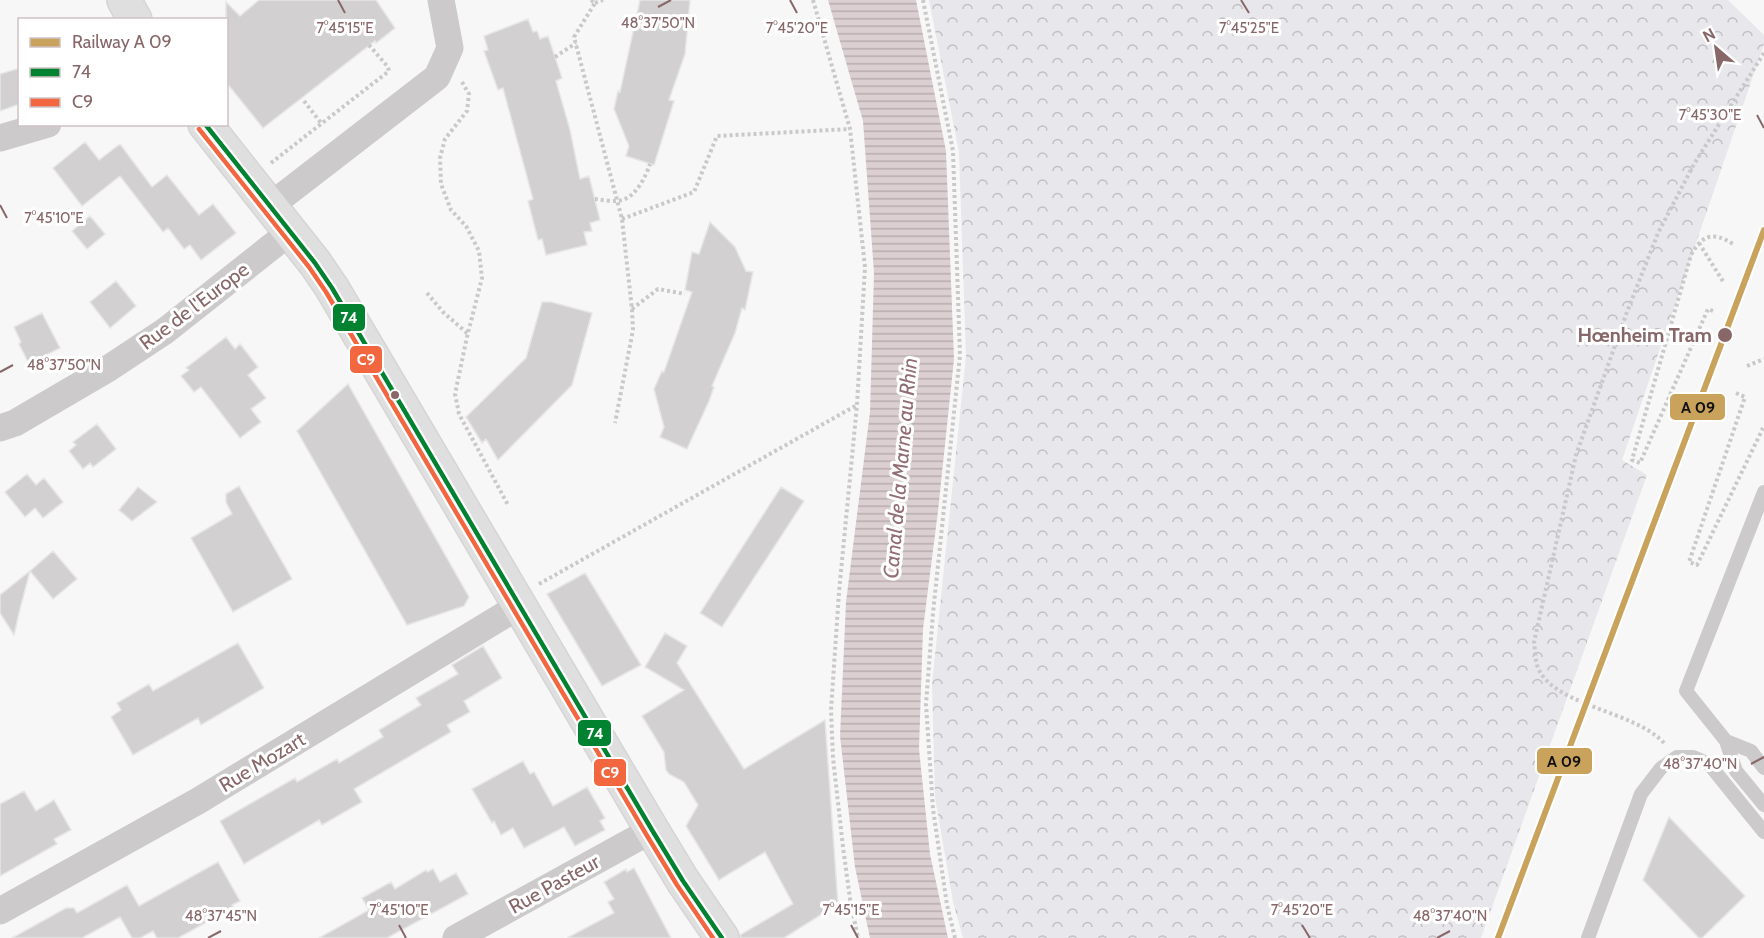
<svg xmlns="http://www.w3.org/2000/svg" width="1764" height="938" font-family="Cabin,sans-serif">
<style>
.forest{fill:url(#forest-crowns)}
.water{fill:url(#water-rules)}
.building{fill:#d3d0d1;stroke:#e6e6e7;stroke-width:1.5}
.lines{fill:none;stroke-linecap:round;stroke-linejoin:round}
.secondary-casing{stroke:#d6d4d5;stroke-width:36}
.path{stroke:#cac8c8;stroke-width:4;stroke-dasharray:3 3;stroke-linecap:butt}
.service{stroke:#cccaca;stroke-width:14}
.minor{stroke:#cccaca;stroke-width:27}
.secondary{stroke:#e0dfdf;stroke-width:33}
.bus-1-casing{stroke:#fff;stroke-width:9}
.bus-2-casing{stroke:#fff;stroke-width:9}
.bus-1{stroke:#008231;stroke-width:4.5}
.bus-2{stroke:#f26640;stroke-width:4.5}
.rail-1-casing{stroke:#fff;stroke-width:10}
.rail-1{stroke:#c9a35c;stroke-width:6}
.ticks{fill:none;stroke:#886768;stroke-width:2}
.stop-dot{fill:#886768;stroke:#fff;stroke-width:2}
.labels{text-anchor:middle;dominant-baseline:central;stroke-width:6;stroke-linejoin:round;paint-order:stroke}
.street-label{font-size:20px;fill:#886768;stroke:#fff}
.stop-label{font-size:20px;font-weight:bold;fill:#886768;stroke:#fff;text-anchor:end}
.water-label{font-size:21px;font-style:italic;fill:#926d75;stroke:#fff}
.ticks-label{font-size:15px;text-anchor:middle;fill:#886768;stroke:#fff;stroke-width:6;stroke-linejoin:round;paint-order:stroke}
.line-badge{stroke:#fff;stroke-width:2}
.badge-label{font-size:16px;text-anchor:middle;font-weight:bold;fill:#fff}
.pale-badge-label{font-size:16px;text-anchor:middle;font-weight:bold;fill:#111}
</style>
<defs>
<pattern id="forest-crowns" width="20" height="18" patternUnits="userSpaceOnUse" patternTransform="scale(1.5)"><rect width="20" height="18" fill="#e8e7ec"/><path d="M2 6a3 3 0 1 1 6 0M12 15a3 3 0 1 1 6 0" fill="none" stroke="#c2bfc3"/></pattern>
<pattern id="water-rules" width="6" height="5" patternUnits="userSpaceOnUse" patternTransform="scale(1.5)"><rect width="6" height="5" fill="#dbcfd2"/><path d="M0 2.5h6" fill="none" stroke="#b7acae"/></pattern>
</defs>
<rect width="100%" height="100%" fill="#f7f7f8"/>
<path class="forest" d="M929,0h799l36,35v9l-142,416 25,15 -166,463h-518l-10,-36 -18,-105 -3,-113 34,-328 -7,-204z"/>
<path class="water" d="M828,0h88l30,151 8,208 -16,152 -15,118 -4,120 11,105 18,84h-78l-15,-71 -15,-131 6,-134 24,-190 4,-139 -11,-152z"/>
<path class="building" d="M259,0h117l19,28 -19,15 -1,-2 -112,87 -37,-46v-80l14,14z
M640,0h50l-5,54 -16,46 5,1 -20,64 -28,-9 3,-10 -15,-37 4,-18 2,1z
M528,19l5,13 4,-1 3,8 8,-3 14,42 -6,3 14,49 10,49 9,-3 11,44 -10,3 2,8 -8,1 3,13 -41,10 -4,-16 -4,1 -10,-39 5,-2 -30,-111 -5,2 -14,-39 4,-1 -4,-14z
M20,68v36l-20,7v-37z
M85,142l14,18 21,-16 32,43 15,-12 32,40 14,-11 23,29 -35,27 -11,-15 -6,4 -16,-21 -5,4 -43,-56 -38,30 -29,-38z
M90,216l15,18 -18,15 -15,-18z
M710,222l25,25 11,24 7,1 -8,38 -3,-2 -7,25 -23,53 2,1 -5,14 -22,48 -27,-12 4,-10 -10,-38 8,-18 2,1 28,-80 -7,-2 7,-38 7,2z
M116,281l20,25 -26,22 -20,-26z
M542,302h9l41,11 -20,72 -74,75 -12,-21 -4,4 -16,-26 60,-59z
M42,313l18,35 -31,16 -10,-20 2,-2 -7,-15z
M226,337l9,12 5,-5 18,23 -10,8 18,23 -15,11 10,13 -21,16 -39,-51 -7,5 -13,-16 8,-6 -3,-2z
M348,384l121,213 -5,9 -57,19 -110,-194z
M97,424l19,25 -23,18 -3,-4 -7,6 -14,-18 7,-6 -3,-3z
M27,474l9,11 8,-7 19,24 -20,16 -8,-10 -10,9 -20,-25z
M239,486l53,93 -59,33 -42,-74 41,-24 -6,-12v-8z
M138,487l19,15 -25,19 -13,-11z
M781,487l23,14 -82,126 -22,-14z
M53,551l24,28 -24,20 -23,-28z
M30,571l-10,38 -6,26 -14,-22v-18z
M585,573l56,92 -39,21 -55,-92z
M665,633l22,13 -10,17 67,106 81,-49 13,184 -54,34h-43l-1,-3 53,-31 -28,-52 -46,28 -33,-54 12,-21 -14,-23 -15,-8 -3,-4 -2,-18 -22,-36 42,-26 -39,-23z
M238,643l26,45 -63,37 -3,-7 -65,37 -22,-38 10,-7 -4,-7 32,-19 4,7z
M483,646l19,32 -38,23 6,11 -23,13 4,7 -97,57 8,13 -40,23 -3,-5 -75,44 -24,-43 75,-43 2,4 40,-23 2,4 44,-26 -4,-7 42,-25 -5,-7 42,-24 -6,-9z
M523,761l7,13 4,-2 19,34 34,-19 18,31 -5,3 5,9 -30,16 -11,-19 -40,21 -11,-20 -12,7 -7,-14 -2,2 -20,-34z
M24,791l12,20 18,-11 17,30 -17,9 3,5 -57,32v-72z
M1669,817l76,79 -43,42h-3l-56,-58z
M218,862l22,39 -8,4 2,2 -56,31h-21l-4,-7 -13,7h-8l-12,-21 -38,21h-70l54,-30h8l3,5 50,-28 12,21z
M634,868l37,70h-104l47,-25 -6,-11 6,-3 -10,-17 22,-13 1,3z
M433,869l7,13 16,-9 12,21 -81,44h-68l50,-28 -7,-12 29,-16 4,7 31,-19 1,2z"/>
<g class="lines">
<g class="secondary-casing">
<path id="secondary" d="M124,0l11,20
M205,124l110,139 17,25 320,542 31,51 39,57"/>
</g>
<path class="path" d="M591,0l4,3 -21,34 48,182 10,91 1,20 -18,93
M813,0l37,129 15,138 -8,138 -18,187 -8,118 2,48 10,89 7,52 8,39
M923,0l30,151 7,204 -27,258 -7,91 7,105 14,96 8,33
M595,3l8,-3
M555,57l21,-14
M462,82l7,12 -2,17 -22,28 -5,19 1,26 10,26 15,16 13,25 3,27 -15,59 -12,57 4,20 49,91
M304,101l17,22
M271,163l118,-92 -1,-4 -19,-22
M595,199c9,1 21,4 30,0 12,-5 21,-23 25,-35
M622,219l72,-27 23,-56 133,-7
M1699,243l25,40
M427,293l16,19 25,22
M632,309l26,-20 27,5
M1713,311l-5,-2 -68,154 -8,-3 59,-205c11,-20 22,-24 42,-11
M1747,366l17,-7
M1736,393l9,4 -56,165 8,3 67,-139
M539,584l318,-179
M1664,743c-30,-33 -114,-37 -127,-78 -2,-7 -2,-16 -3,-23l42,-187 51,-143 31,-79 36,-69 70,-111"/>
<path class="service" d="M1764,492l-78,199 40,50 10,30 28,34
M1726,741l25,10 13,17
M1588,938l53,-144 20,-26 16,-11h16l16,7 55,68"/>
<path class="minor" d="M0,138l48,-14
M270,206l167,-129 13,-29 -9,-48
M0,428l15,-5 94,-55 56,-37 125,-99
M0,911l198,-110 321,-195
M456,938l196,-108"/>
<use href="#secondary" class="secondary"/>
<g class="bus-1-casing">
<path id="bus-1" d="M205,124l110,139 17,25 320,542 31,51 39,57"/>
</g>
<g class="bus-2-casing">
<path id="bus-2" d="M199,129l110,138 17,25 320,542 31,51 36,53"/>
</g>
<use href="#bus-1" class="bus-1"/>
<use href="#bus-2" class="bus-2"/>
<g class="rail-1-casing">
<path id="rail-1" d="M1498,938l266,-708"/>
</g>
<use href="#rail-1" class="rail-1"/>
</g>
<path class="ticks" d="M338,0l7,13M790,0l7,13M1241,0l8,13M658,7l13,-7M1757,115l7,13M0,205l7,13M0,372l13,-7M1751,764l13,-7M399,925l7,13M851,925l7,13M1302,925l8,13M208,938l13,-7M1437,938l13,-7"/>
<g class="stop-dot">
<circle cx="1725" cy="335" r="8"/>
<circle cx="395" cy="395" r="5"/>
</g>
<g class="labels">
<g class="street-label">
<text transform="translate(194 306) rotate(-37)">Rue de l'Europe</text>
<text transform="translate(262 762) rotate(-31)">Rue Mozart</text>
<text transform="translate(554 884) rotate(-29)">Rue Pasteur</text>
</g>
<g class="stop-label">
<text x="1712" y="335">Hœnheim Tram</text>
</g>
<g class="water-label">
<text transform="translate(900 468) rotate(-85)">Canal de la Marne au Rhin</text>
</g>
</g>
<g class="ticks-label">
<text x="658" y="28">48°37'50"N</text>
<text x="345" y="33">7°45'15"E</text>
<text x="797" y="33">7°45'20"E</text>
<text x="1249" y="33">7°45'25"E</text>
<text x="1710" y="120">7°45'30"E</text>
<text x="54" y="223">7°45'10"E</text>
<text x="64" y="370">48°37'50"N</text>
<text x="1700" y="769">48°37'40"N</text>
<text x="399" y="915">7°45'10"E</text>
<text x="851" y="915">7°45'15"E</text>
<text x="1302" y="915">7°45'20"E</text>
<text x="221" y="921">48°37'45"N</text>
<text x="1450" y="921">48°37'40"N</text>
</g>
<g class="line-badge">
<rect x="332" y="303" width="34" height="29" rx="6" fill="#008231"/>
<rect x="349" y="345" width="34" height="29" rx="6" fill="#f26640"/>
<rect x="1669" y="393" width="57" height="28" rx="6" fill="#c9a35c"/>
<rect x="577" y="719" width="35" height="28" rx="6" fill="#008231"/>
<rect x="1536" y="747" width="57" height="28" rx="6" fill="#c9a35c"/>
<rect x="593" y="758" width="34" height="29" rx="6" fill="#f26640"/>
</g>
<g class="badge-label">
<text x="349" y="323">74</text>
<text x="366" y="365">C9</text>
<text x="595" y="739">74</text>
<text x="610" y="778">C9</text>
</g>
<g class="pale-badge-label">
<text x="1698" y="413">A 09</text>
<text x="1564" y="767">A 09</text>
</g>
<rect x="18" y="18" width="210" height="108" fill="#ffffff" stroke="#cfc2c3" stroke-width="1.5"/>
<rect x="30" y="38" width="30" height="9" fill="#c9a35c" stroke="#cfc2c3" stroke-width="1.5"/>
<text x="72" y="48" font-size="18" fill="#886768">Railway A 09</text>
<rect x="30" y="68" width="30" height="9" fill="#008231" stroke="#cfc2c3" stroke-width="1.5"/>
<text x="72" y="78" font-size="18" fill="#886768">74</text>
<rect x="30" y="98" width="30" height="9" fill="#f26640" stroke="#cfc2c3" stroke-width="1.5"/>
<text x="72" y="108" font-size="18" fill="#886768">C9</text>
<g transform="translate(1716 48) rotate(331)" stroke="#ffffff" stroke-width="4.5" paint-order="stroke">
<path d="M0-4.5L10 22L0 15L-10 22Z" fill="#886768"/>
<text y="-9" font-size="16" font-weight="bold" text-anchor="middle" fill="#886768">N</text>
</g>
</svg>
